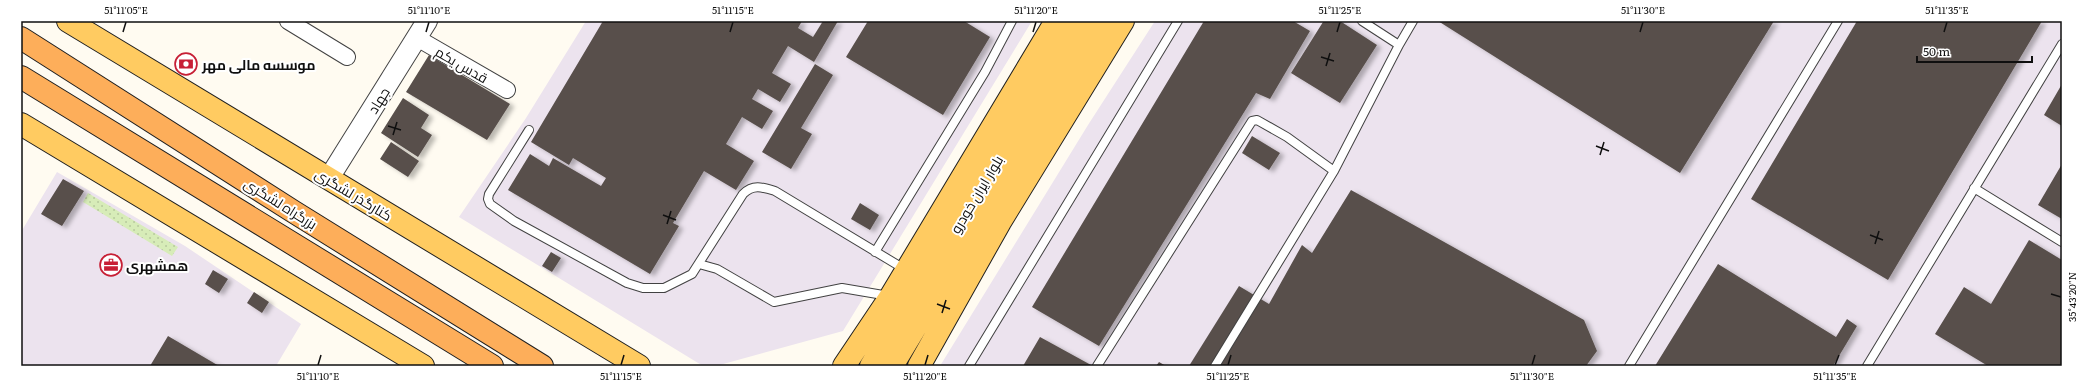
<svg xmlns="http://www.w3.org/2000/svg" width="2083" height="387" font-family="Literata,Cairo,serif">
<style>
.industrial{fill:#ece3ee}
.grass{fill:url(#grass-dots)}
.building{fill:#584f4b;filter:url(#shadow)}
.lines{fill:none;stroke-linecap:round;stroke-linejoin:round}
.service-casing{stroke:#424242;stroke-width:10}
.minor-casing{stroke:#424242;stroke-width:18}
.tertiary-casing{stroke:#424242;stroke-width:22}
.primary-casing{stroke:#202020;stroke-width:24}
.trunk-casing{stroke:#202020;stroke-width:24}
.service{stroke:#fff;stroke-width:8}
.minor{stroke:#fff;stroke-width:16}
.tertiary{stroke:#fff;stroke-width:20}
.primary{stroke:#ffcb61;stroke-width:22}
.trunk{stroke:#fdae5a;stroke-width:22}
.ticks{fill:none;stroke:#0f0f0f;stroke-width:1.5}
.labels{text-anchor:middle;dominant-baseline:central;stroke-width:4;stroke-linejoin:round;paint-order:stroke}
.poi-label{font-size:14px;font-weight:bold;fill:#0f0f0f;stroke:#fff;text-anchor:start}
.street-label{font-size:14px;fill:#0f0f0f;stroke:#fff}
.neatline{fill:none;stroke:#0f0f0f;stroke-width:1.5}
.ticks-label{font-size:10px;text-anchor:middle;fill:#0f0f0f}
</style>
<defs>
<pattern id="grass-dots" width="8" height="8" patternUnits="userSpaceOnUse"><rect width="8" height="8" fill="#d7ecb8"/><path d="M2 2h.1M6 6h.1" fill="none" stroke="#b7c99d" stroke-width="1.8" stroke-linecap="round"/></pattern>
<filter id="shadow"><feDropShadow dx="4.5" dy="2.5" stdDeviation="2" flood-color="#0004"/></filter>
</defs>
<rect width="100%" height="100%" fill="#fffbf1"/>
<path class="industrial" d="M586,21h446l-189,310 -127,35h-13l-244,-149 67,-99z
M1155,21h907v345h-1122l148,-241z
M57,172l128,74 116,78 -25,42h-255v-134z"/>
<path class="grass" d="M88,193l90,54 -6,9 -89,-54z"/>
<path class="building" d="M603,21h199l-4,7 15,9 10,-16h15l-24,41 -26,-16 -16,27 19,11 -11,18 -22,-13 -6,10 21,12 -11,18 -20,-12 -16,27 28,17 -18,29 -32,-19 -31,52 6,3 -29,48 -142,-84 22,-36 19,12 4,-8 48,28 5,-8 -33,-20 -4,7 -38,-23z
M868,21h96l26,16 -47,78 -97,-58z
M1204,21h89l17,10 -40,68 -14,-6 -157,253 -67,-39z
M1340,21l37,24 -37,58 -49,-30 32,-51z
M1438,21h336l-94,152z
M1857,21h185l-154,259 -137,-81z
M429,55l81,49 -23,36 -81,-48z
M815,64l18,11 -32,53 11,6 -21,35 -29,-17z
M2062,84v42l-18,-11z
M403,98l26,17 -8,13 11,7 -14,22 -37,-24z
M1252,136l28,17 -11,17 -27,-17z
M391,142l28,19 -11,16 -28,-18z
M2062,164v55l-24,-14z
M63,179l21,12 -22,35 -21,-12z
M1351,190l233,130 13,31 -11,15h-397l50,-80 30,18 33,-59 10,8z
M860,203l19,12 -9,15 -19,-11z
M2029,240l33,20v106h-74l-53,-32 29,-47 27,17z
M551,252l10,6 -9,14 -10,-6z
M1718,264l118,73 11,-18 10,7 -24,40h-178z
M213,270l15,9 -9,14 -14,-9z
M254,292l15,10 -7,11 -15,-10z
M168,336l51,30h-69z
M1040,337l51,28 -68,1z
M1159,362l7,4h-10z"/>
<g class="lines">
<g class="service-casing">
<path id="service" d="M1362,21l37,24
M529,130l-40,64 -1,5 2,5 24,17 113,62 16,5h21l28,-14 51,-80c10,-10 19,-7 32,-3l131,79
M1974,188l88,54
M875,252l110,-180 27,-51
M699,264l18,5 57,33 68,-14 47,8
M969,366l209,-345
M1097,366l155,-245 5,-1 30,17 47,34
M1215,366l119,-195 65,-126 14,-24
M1629,366l209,-345
M1867,366l195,-322"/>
</g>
<g class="minor-casing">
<path id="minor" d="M288,21l59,36
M417,38l90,52"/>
</g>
<g class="tertiary-casing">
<path id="tertiary" d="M329,178l98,-157"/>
</g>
<g class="primary-casing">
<path id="primary" d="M68,21l571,345
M21,124l402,242
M844,366l47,-70 165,-275
M871,366l209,-345
M892,366l209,-345
M919,366l81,-144 123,-201"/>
</g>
<g class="trunk-casing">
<path id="trunk" d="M21,38l273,174 248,154
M21,77l471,289"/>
</g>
<use href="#service" class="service"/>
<use href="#minor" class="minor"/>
<use href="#tertiary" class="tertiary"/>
<use href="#primary" class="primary"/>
<use href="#trunk" class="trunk"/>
</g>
<path class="ticks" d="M123,32l3,-10M426,32l3,-10M730,32l3,-10M1033,32l3,-10M1337,32l3,-10M1640,32l3,-10M1944,32l3,-10M1321,57l13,4M1326,66l4,-13M388,126l13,4M393,135l4,-13M1596,146l13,5M1600,155l4,-13M663,215l13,5M667,224l4,-13M1870,235l13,5M1875,244l4,-13M2051,294l10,3M937,304l13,5M942,313l4,-13M318,365l3,-10M621,365l3,-10M925,365l3,-10M1228,365l3,-10M1532,365l3,-10M1835,365l4,-10"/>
<defs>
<g id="bank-ring" transform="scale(1.15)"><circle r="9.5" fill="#fff" stroke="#c71f35" stroke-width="1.5"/><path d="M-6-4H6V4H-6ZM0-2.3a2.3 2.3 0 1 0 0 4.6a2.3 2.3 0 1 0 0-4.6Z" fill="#c71f35"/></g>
<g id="office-ring" transform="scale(1.15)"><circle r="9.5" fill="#fff" stroke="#c71f35" stroke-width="1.5"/><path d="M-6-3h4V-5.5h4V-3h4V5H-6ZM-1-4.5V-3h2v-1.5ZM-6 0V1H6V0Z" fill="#c71f35"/></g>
</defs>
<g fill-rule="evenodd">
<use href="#bank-ring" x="186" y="64"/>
<use href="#office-ring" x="111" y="265"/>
</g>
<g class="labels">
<g class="poi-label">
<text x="202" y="64">موسسه مالی مهر</text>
<text x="126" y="265">همشهری</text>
</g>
<g class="street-label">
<text transform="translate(462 64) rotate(30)">قدس یکم</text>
<text transform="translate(378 100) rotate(-58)">جهاد</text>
<text transform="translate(354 194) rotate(31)">کنارگذر لشگری</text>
<text transform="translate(976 194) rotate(-59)">بلوار ایران خودرو</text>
<text transform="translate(281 203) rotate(32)">بزرگراه لشگری</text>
</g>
</g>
<rect width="2083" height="387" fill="none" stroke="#ffffff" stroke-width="44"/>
<path d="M1917 56v6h115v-6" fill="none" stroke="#0f0f0f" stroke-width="2"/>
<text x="1923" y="56" font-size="12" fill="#0f0f0f" stroke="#ffffff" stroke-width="3" paint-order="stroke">50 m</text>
<rect x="22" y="22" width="2039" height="343" class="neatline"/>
<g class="ticks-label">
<text x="126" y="14">51°11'05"E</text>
<text x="429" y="14">51°11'10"E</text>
<text x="733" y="14">51°11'15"E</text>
<text x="1036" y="14">51°11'20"E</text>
<text x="1340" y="14">51°11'25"E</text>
<text x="1643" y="14">51°11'30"E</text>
<text x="1947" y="14">51°11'35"E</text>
<text transform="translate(2072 297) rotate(-90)" y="4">35°43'20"N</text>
<text x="318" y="380">51°11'10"E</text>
<text x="621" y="380">51°11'15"E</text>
<text x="925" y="380">51°11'20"E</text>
<text x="1228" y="380">51°11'25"E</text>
<text x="1532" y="380">51°11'30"E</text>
<text x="1835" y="380">51°11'35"E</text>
</g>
</svg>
